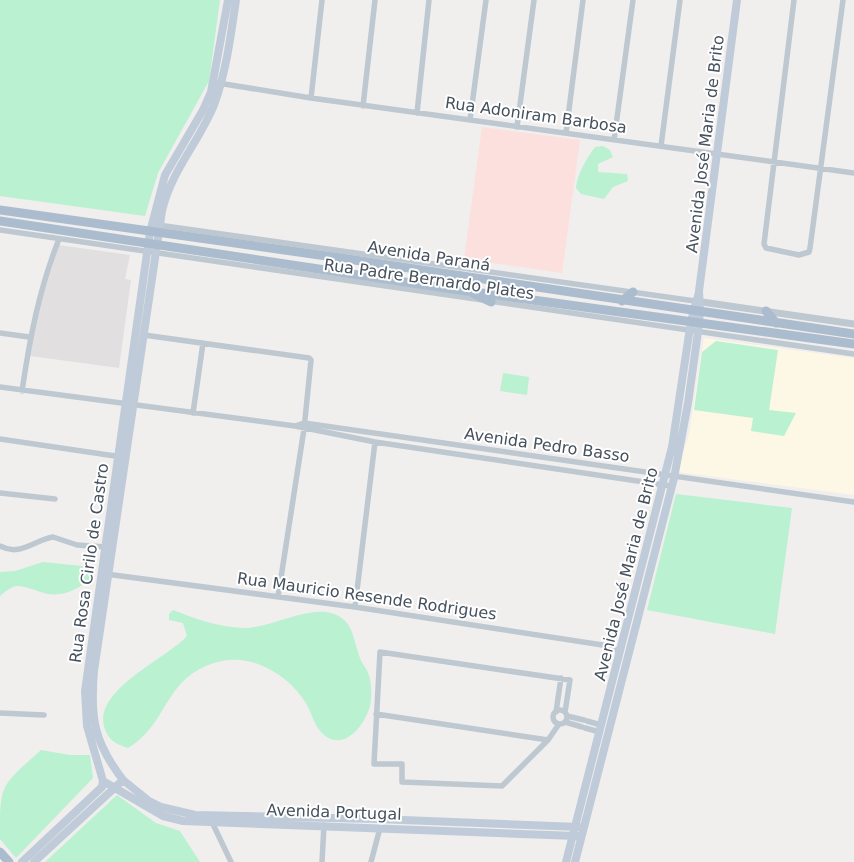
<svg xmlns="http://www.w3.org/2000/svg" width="854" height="862" font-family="'DejaVu Sans',sans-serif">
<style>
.commercial{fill:#fdf7e6}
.education{fill:#e2dfe0}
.medical{fill:#fce0dd}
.green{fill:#b9f1d1}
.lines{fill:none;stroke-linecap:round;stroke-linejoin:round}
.minor{stroke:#bec8d1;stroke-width:5.5}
.tertiary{stroke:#bec8d1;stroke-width:7}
.secondary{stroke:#bfcbd8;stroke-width:8}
.primary{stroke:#acbccf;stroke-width:9}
.labels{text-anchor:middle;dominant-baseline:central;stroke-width:4;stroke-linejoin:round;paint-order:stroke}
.street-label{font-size:16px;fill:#45515d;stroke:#fff}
</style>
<rect width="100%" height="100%" fill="#f1eeee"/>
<path class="commercial" d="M704,338l150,20v137l-177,-23 12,-38z"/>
<path class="education" d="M59,245l71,10 -5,24 6,1 -12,88 -89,-12 8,-45z"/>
<path class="medical" d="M482,127l98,13 -18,133 -98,-14z"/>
<path class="green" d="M0,0h220l-11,81 -51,92 -13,43 -145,-20z
M603,146l7,4 3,7 -15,7v8l29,2 1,7 -15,6 -9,12 -23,-5 -5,-6c1,-14 11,-30 19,-41z
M716,341l62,9 -9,60 27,3 -12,23 -33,-5 2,-13 -59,-8 8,-58z
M503,373l26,4 -2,18 -27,-4z
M676,494l116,14 -17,126 -128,-24z
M43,562l49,5 4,3c-8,16 -31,27 -48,24 -10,-2 -21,-8 -31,-8 -7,1 -12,6 -17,10v-24l15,-1z
M173,610c23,9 45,17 70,18 30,1 77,-31 101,-8 13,12 10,32 21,47 6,8 7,23 6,33 -2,22 -28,56 -50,32 -7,-8 -9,-18 -14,-27 -16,-28 -52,-51 -85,-44 -59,13 -51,61 -94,87 -13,-4 -21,-9 -24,-22 -9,-37 62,-67 83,-90l-4,-13 -14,-3v-6z
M41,750l29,5h20l3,23 -77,80 -16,-19c0,-56 0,-52 41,-89z
M117,795l39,28 24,8 20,31h-155z"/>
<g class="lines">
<path class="minor" d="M794,0l-30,244 2,4 33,7 10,-3 1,-4 33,-248
M218,83l93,15 543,75
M311,98l11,-98
M363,106l12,-106
M417,113l12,-113
M470,120l16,-120
M517,127l17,-127
M566,133l17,-133
M614,140l19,-140
M661,146l19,-146
M158,225l537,76
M0,230l854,124
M0,333l29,4
M144,335l165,23 2,2 -7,69 -26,168
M0,387l295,39 80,16 296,44
M22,391c8,-54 17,-101 37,-152
M193,413l10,-70
M295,426l9,-3 550,79
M0,439l122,18
M0,493l55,6
M0,546c20,11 34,-6 53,-9l24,8 29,2
M106,574l249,33 254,39 11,6
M355,607l20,-165
M553 717a7 7 0 1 1 14 0a7 7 0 1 1-14 0Z
M556,712l5,-34
M0,713l44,2
M376,714l172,26
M567,716l17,4
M587,721l14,4
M565,722l17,5
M559,724l-11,16 -46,46 -100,-4v-18h-28l6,-112 190,28 -5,32
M585,728l15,4
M212,822l19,40
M322,862l2,-37
M371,862l9,-34"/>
<path class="tertiary" d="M695,301l159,23"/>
<path class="secondary" d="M123,780l26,21 12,6 34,8 183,4 201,8
M103,781l60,35 20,5 393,15
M22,862l80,-75 1,-6 -16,-55 -2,-35 65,-459 15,-57 38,-65 8,-18 17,-92
M34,862l89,-82c-29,-38 -33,-61 -29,-109l68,-460c9,-40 37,-69 52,-106 12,-32 17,-71 22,-105
M566,862l106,-415 19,-126 8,-29
M575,862l99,-384 14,-75 10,-71 2,-20 -1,-21 38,-291"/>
<path class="primary" d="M0,210l341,48 513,76
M0,221l445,67 409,56
M474,294l17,8
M622,301l11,-9
M766,311l10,12
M0,852l9,10"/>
</g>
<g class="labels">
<g class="street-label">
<text transform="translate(536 115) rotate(8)">Rua Adoniram Barbosa</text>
<text transform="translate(705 144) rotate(-83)">Avenida José Maria de Brito</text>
<text transform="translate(429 256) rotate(9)">Avenida Paraná</text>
<text transform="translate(429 279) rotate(8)">Rua Padre Bernardo Plates</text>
<text transform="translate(547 445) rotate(8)">Avenida Pedro Basso</text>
<text transform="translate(89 563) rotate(-82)">Rua Rosa Cirilo de Castro</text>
<text transform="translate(626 574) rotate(-76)">Avenida José Maria de Brito</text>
<text transform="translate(367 596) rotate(8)">Rua Mauricio Resende Rodrigues</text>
<text transform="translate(334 812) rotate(2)">Avenida Portugal</text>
</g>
</g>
</svg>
